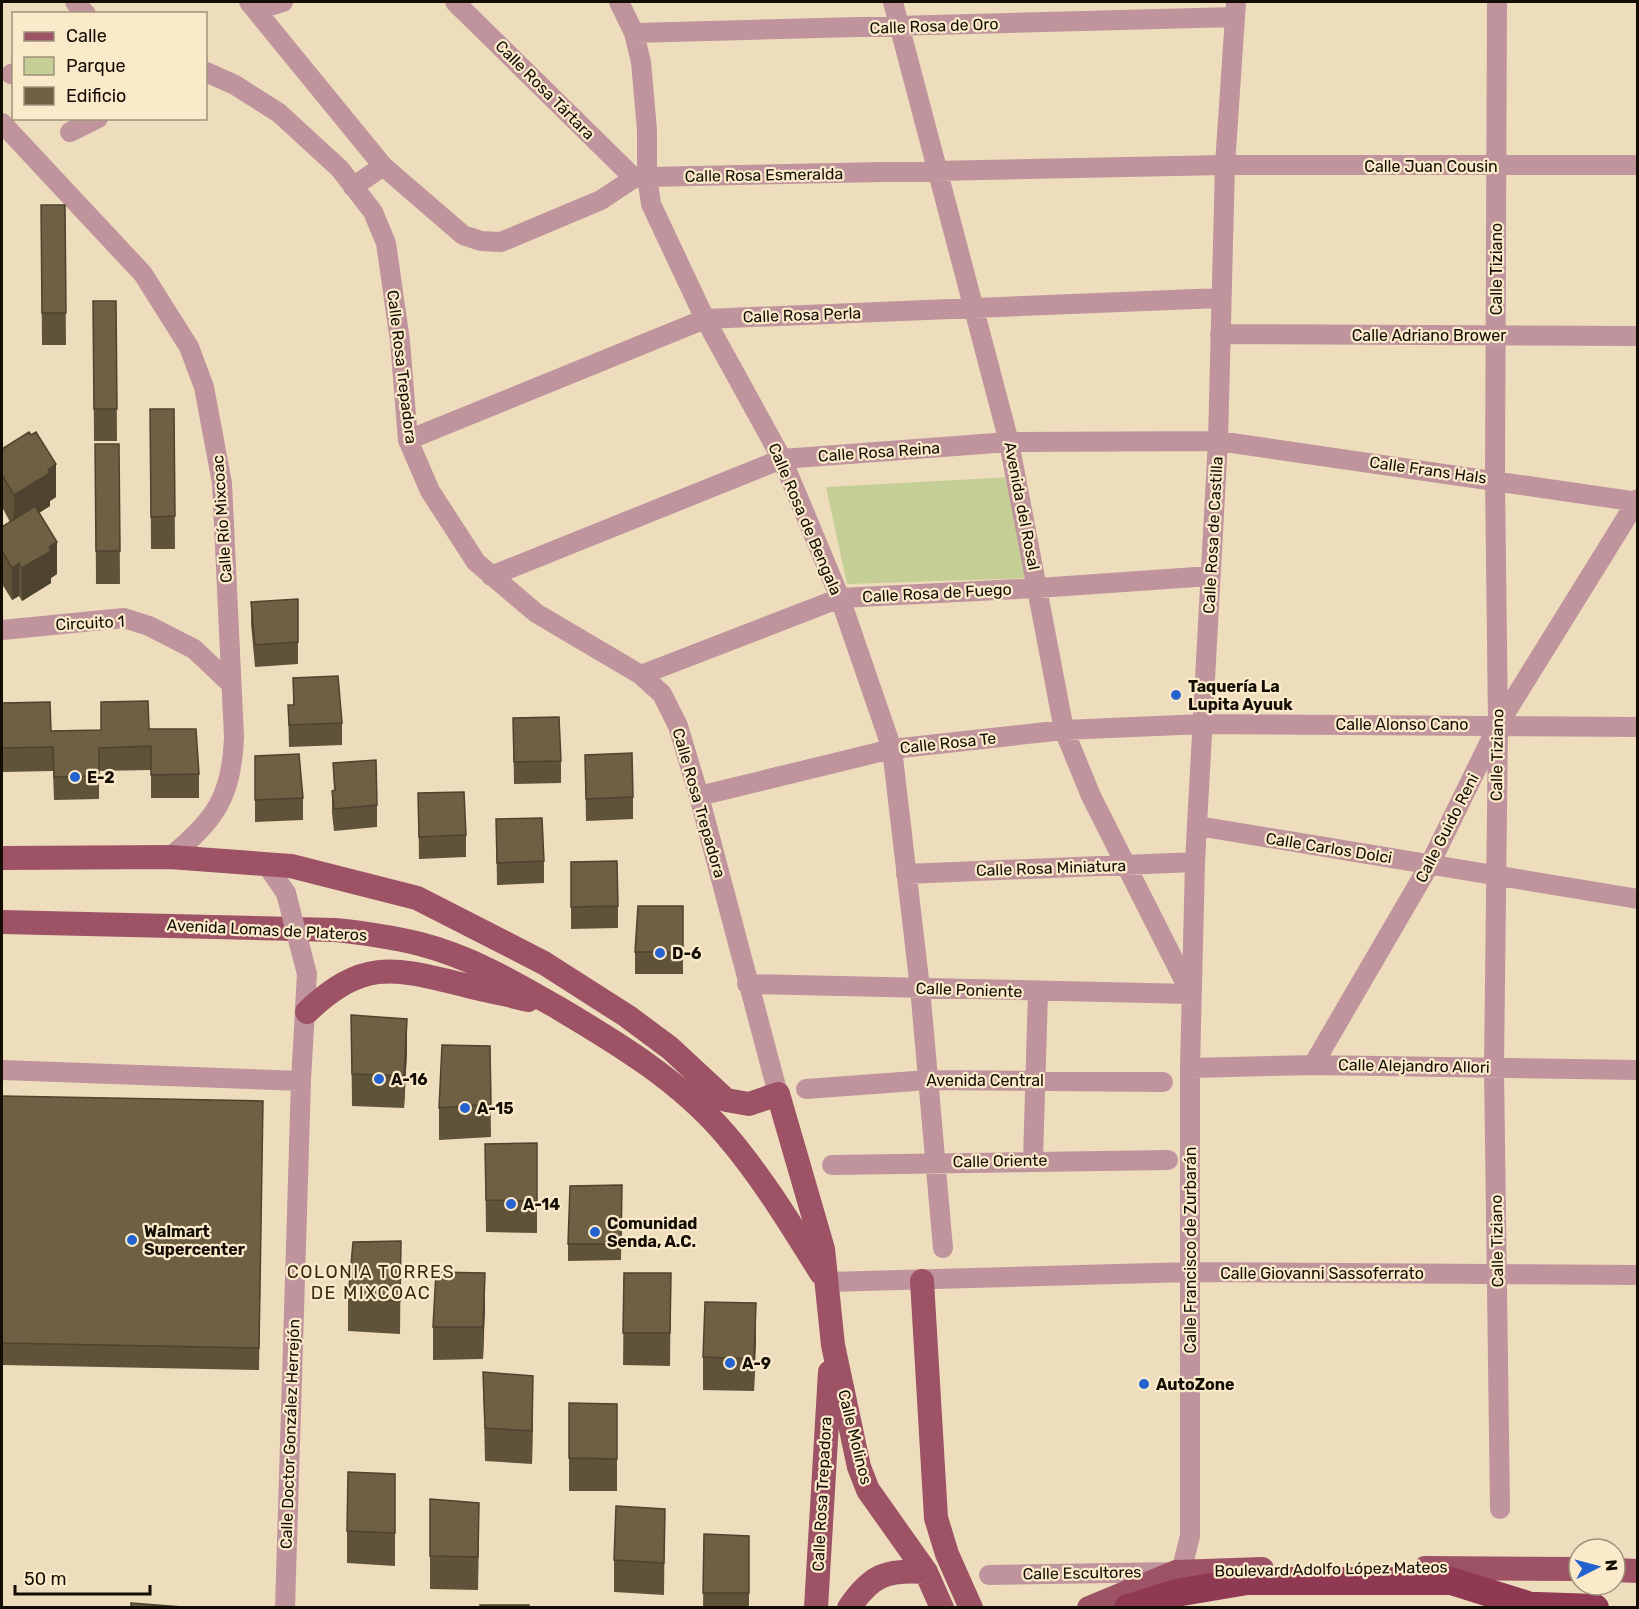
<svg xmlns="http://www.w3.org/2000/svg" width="1639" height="1609" font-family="Rubik,sans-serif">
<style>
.green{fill:#c5ce94}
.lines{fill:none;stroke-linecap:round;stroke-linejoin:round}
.minor{stroke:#bf949c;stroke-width:20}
.major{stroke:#9d5365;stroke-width:24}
.highway{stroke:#8f3a52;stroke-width:28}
.minor-bridge{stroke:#bf949c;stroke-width:20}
.wall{fill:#5f533a}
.shaded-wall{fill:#4e432f}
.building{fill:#6f6043;stroke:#4e432f;stroke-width:1.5}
.poi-dot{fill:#2462cf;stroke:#fbeaca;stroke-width:2}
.labels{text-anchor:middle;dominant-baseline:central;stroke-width:4.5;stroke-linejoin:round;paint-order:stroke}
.street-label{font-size:16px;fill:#130d04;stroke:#fbeaca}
.poi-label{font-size:16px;font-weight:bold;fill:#130d04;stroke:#fbeaca;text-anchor:start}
.neighbourhood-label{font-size:18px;letter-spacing:1.5px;fill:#382a0f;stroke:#fbeaca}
</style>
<rect width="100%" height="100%" fill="#eeddbd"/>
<path class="green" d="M1012,477l19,101 -184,6 -21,-97z"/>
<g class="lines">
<path class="minor" d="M75,2l11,12
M249,2l134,164 80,69 18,6 20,1 100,-42 33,-22 13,-1 578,-12h413
M455,2l179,176
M619,2l15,31 7,29 6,68v47l4,27 54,115 77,140 58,139 52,151 28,239 23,260
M1497,2l-2,477 3,246 -4,343 6,441
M257,10l26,-8
M634,33l601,-16
M206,72l29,13 44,28 61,56 33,43 13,31 14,98 8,99 22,51 46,71 60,51 105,62 21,19 16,32 21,70 79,298
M11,74l3,-1
M2,123l141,151 46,73 15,40 18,96 12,254c-2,60 -19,83 -64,120
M70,132l28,-14
M353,187l30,-21
M1220,334l418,2
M408,440l297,-121 515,-21
M491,576l291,-117 227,-17 209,-1 420,61
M2,630l122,-12 25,8 45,23 37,35
M641,675l199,-77 198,-10 172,-12
M699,796l193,-47 172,-19 139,-6 435,3
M1198,826l440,73
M266,864l20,29
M906,874l289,-12
M747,984l444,10 -100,-198 -27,-66 -55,-288 -116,-440
M1313,1065l117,-201 68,-139 140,-226
M1190,1068l123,-3 325,5
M2,1070l299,11
M806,1089l122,-9 235,2
M1033,1160l5,-168
M832,1165l336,-5
M827,1282l363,-10 448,3
M989,1575l187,-3 7,-8 7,-28v-468l5,-206 23,-421 7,-276 11,-163
M285,1608l16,-527 6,-107"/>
<path class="major" d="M2,858l168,-1 121,9 126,32 127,65 83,53 43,32 56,52 23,4 29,-10 45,155 10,96 26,122 9,23 58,82 16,36
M2,922l333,8c29,3 57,7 85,14 51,13 95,39 140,65 59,35 120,72 166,126 36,42 65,90 95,138
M307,1012c57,-54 87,-44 157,-27 21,6 43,9 64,15
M922,1281l14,237 11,36 24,54
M1425,1568l154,1
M1615,1570l23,1
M816,1608l14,-236
M849,1608c22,-33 38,-39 77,-36
M1089,1608l87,-36 86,-3"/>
<path class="highway" d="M1506,1605l89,3
M1128,1608l48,-15 71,-12h204l74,23"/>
<path class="minor-bridge" d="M286,893l21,81"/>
</g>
<path class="wall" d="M41,205h24l1,140h-24z
M93,301h23l1,140h-23z
M150,409h24l1,140h-24z
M95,444h24l1,140h-24z
M2,449l54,48 -6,4v5l-11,7 18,61 -6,4v5l-29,18 -3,-5 -7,4 -10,-16v-57l8,-5 -8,-15z
M298,599v65l-43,3 -4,-43v-22z
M293,678l49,45v22l-53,2 -1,-42h5z
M2,703l49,28 98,-2 50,45v24h-48v-28l-52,1v28l-45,1 -1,-29 -51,1z
M513,718l48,43v22l-47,1z
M585,755l48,42v22l-47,2z
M255,756l48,42v22l-48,2z
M333,763l44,42v22l-43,4 -2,-18v-22l2,-1z
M418,793l48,42v22l-47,2z
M496,819l48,42v22l-47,2z
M571,862l47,44v22l-47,1z
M683,906v68h-48v-22z
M351,1015l56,36 -3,57 -52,-2z
M490,1046l1,91 -52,3v-32z
M2,1096l261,5 -4,269 -257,-5z
M537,1143v90l-51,-1 -1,-88z
M622,1202l-1,58 -53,1v-17z
M401,1241l-1,93 -52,-3v-32z
M624,1273h47l-1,93 -47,-1z
M485,1305l-2,54 -50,1v-33z
M756,1336l-2,55 -51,-1v-33z
M483,1372l50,36 -1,56 -47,-3z
M569,1403l48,1v87h-48z
M395,1474v92l-48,-3v-32z
M430,1499l49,36 -1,55 -48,-1z
M665,1509l-1,86 -50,-3v-32z
M704,1534l45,2v72h-46z"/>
<path class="shaded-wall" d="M56,464v33l-6,4v5l-36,22v-33z
M57,542v32l-6,4v5l-29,18v-33l27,-21z
M19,563v33l-7,4v-32z
M407,1019v32l-3,57v-32z
M485,1273v32l-2,54v-32z
M756,1303v33l-2,55v-32z
M533,1376v32l-1,56v-33z"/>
<path class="building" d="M41,205h24l1,108h-24z
M93,301h23l1,108h-23z
M150,409h24l1,107 -24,1z
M29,432l2,3 5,-3 20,32 -8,6 2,3 -36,22 -12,-20v-26z
M95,444h24l1,107h-24z
M35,506l22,36 -8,5 2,4 -29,17 -3,-5 -7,5 -10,-17v-24z
M298,599v43l-43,3 -4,-43z
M338,676l4,47 -53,2 -1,-20h6l-1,-27z
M148,701l1,28h47l3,45 -48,1v-29l-52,2v28l-45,1 -1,-30 -51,1v-45l48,-1 1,29 50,-1v-28z
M559,717l2,44 -47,1 -1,-44z
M632,753l1,44 -47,2 -1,-44z
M299,754l4,44 -48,2v-44z
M376,760l1,45 -43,4 -2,-18 3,-1 -2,-27z
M464,792l2,43 -47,2 -1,-44z
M542,818l2,43 -47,2 -1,-44z
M617,861l1,45 -47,1v-45z
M638,906h45v46h-48z
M351,1015l56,4 -3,57 -52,-2z
M442,1045l48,1 1,58 -52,4z
M2,1096l261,5 -4,247 -257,-5z
M537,1143v58l-51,-1 -1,-56z
M622,1185l-1,59h-53l2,-58z
M401,1241l-1,60 -52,-2 5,-57z
M436,1272l49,1 -2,54h-50z
M624,1273h47l-1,60h-47z
M705,1302l51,1 -2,56 -51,-2z
M483,1372l50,4 -1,55 -47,-3z
M569,1403l48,1v55l-48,-1z
M348,1472l47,2v59l-48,-2z
M430,1499l49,4 -1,54 -48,-1z
M616,1506l49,3 -1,54 -50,-3z
M704,1534l45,2v57h-46z
M131,1603l64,5h-64z
M480,1605h49v3h-49z"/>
<g class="poi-dot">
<circle cx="1176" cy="695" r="6"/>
<circle cx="75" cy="777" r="6"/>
<circle cx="660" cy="953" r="6"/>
<circle cx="379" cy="1079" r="6"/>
<circle cx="465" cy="1108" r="6"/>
<circle cx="511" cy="1204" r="6"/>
<circle cx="595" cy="1232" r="6"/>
<circle cx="132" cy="1240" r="6"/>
<circle cx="730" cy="1363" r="6"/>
<circle cx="1144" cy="1384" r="6"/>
</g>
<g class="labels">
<g class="street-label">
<text transform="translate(934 26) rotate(-2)">Calle Rosa de Oro</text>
<text transform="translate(545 90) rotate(45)">Calle Rosa Tártara</text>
<text x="1431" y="166">Calle Juan Cousin</text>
<text transform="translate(764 175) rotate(-1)">Calle Rosa Esmeralda</text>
<text transform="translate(1496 269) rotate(-90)">Calle Tiziano</text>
<text transform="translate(802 315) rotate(-2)">Calle Rosa Perla</text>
<text x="1429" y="335">Calle Adriano Brower</text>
<text transform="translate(402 367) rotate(83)">Calle Rosa Trepadora</text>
<text transform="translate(879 452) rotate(-4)">Calle Rosa Reina</text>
<text transform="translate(1428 470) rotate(8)">Calle Frans Hals</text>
<text transform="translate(1022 506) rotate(79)">Avenida del Rosal</text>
<text transform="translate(222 519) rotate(-94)">Calle Río Mixcoac</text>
<text transform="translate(805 519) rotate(67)">Calle Rosa de Bengala</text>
<text transform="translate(1213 535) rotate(-87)">Calle Rosa de Castilla</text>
<text transform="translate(937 593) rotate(-3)">Calle Rosa de Fuego</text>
<text transform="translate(90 623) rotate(-3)">Circuito 1</text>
<text x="1402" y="724">Calle Alonso Cano</text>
<text transform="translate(948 743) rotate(-6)">Calle Rosa Te</text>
<text transform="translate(1497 755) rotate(-89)">Calle Tiziano</text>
<text transform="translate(699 803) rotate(74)">Calle Rosa Trepadora</text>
<text transform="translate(1447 828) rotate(-63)">Calle Guido Reni</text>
<text transform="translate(1329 848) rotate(9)">Calle Carlos Dolci</text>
<text transform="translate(1051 868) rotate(-2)">Calle Rosa Miniatura</text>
<text transform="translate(267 930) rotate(3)">Avenida Lomas de Plateros</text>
<text transform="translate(969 990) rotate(2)">Calle Poniente</text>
<text transform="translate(1414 1066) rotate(1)">Calle Alejandro Allori</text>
<text x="985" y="1080">Avenida Central</text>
<text transform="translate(1000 1161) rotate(-1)">Calle Oriente</text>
<text transform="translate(1497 1241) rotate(-91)">Calle Tiziano</text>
<text transform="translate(1190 1250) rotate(-90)">Calle Francisco de Zurbarán</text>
<text x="1322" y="1273">Calle Giovanni Sassoferrato</text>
<text transform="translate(290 1434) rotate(-88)">Calle Doctor González Herrejón</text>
<text transform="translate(855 1437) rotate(76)">Calle Molinos</text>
<text transform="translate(822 1494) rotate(-87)">Calle Rosa Trepadora</text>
<text transform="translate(1331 1569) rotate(-1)">Boulevard Adolfo López Mateos</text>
<text transform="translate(1082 1573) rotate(-1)">Calle Escultores</text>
</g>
<g class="poi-label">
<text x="1188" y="686">Taquería La<tspan x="1188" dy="18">Lupita Ayuuk</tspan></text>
<text x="87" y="777">E-2</text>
<text x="672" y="953">D-6</text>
<text x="391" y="1079">A-16</text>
<text x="477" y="1108">A-15</text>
<text x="523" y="1204">A-14</text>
<text x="607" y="1223">Comunidad<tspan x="607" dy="18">Senda, A.C.</tspan></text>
<text x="144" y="1231">Walmart<tspan x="144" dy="18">Supercenter</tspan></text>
<text x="742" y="1363">A-9</text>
<text x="1156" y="1384">AutoZone</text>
</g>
<g class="neighbourhood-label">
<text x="371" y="1272">COLONIA TORRES<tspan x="371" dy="21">DE MIXCOAC</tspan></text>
</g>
</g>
<rect width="1639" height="1609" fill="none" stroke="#130d04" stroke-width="6"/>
<rect x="12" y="12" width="195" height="108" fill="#fbeaca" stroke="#9e927b" stroke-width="1.5"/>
<rect x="24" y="32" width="30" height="9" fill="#9d5365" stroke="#9e927b" stroke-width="1.5"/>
<text x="66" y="42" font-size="18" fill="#130d04">Calle</text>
<rect x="24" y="57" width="30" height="18" fill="#c5ce94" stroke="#9e927b" stroke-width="1.5"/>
<text x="66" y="72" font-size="18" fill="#130d04">Parque</text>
<rect x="24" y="87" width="30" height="18" fill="#6f6043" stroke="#9e927b" stroke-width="1.5"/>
<text x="66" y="102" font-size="18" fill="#130d04">Edificio</text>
<g transform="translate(1597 1567) rotate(84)"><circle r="28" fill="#fbeaca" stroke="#9e927b" stroke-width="1.5"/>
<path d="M0-4.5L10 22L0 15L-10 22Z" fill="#2462cf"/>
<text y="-9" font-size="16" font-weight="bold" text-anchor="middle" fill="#130d04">N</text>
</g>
<path d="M15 1585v9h135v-9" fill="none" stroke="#130d04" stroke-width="3"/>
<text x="24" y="1585" font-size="18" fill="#130d04" stroke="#fbeaca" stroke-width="4.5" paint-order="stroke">50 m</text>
</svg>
